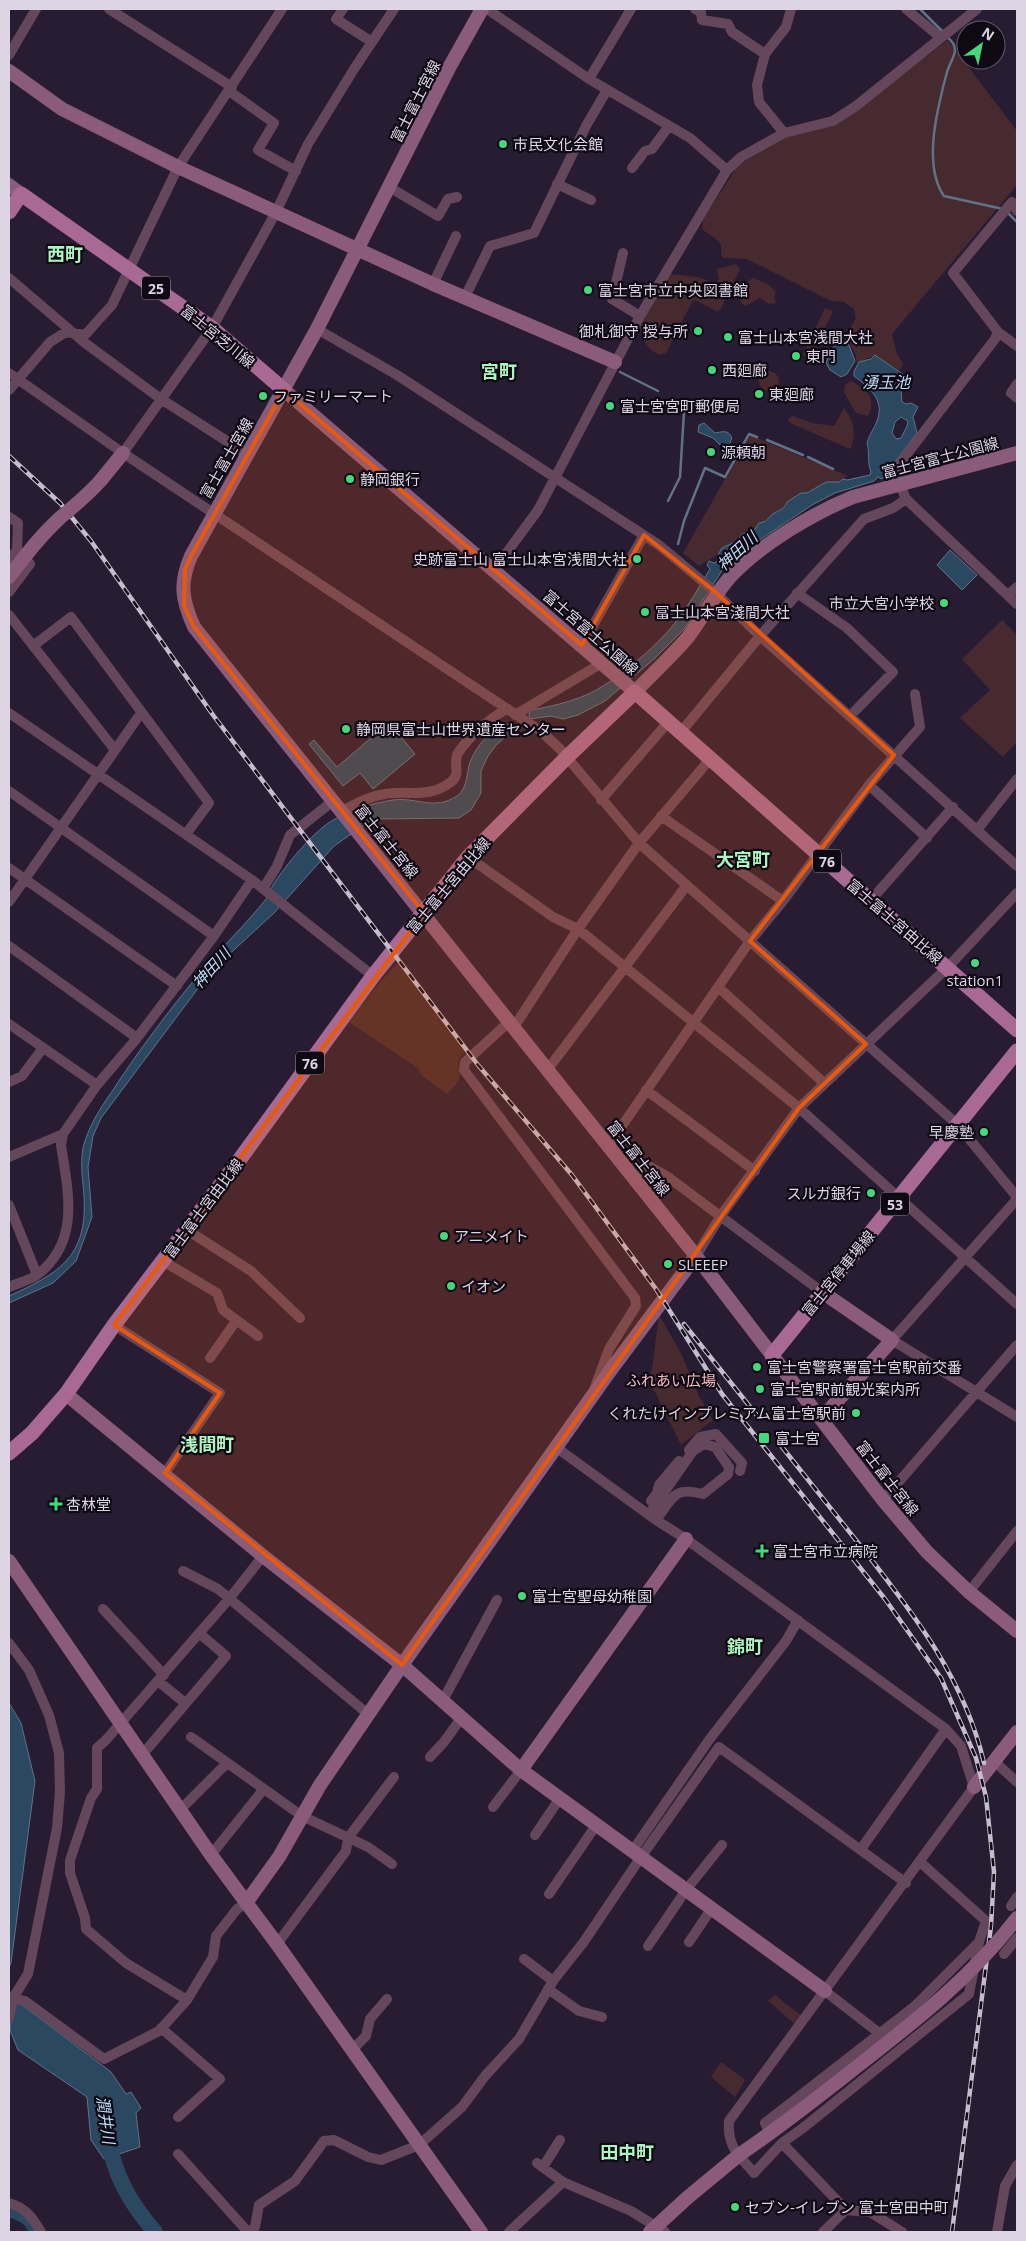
<svg xmlns="http://www.w3.org/2000/svg" width="1026" height="2241" font-family="'Open Sans','Noto Sans JP',sans-serif">
<style>
.green{fill:#472a2f}
.water{fill:#2b4861;stroke:#607288;fill-rule:evenodd}
.lines{fill:none;stroke-linecap:round;stroke-linejoin:round}
.stream{stroke:#607288;stroke-width:2.5}
.canal{stroke:#2b4861;stroke-width:10}
.river{stroke:#2b4861;stroke-width:16}
.street{stroke:#65475c;stroke-width:10}
.secondary{stroke:#8b5b7c;stroke-width:14}
.primary{stroke:#a86a95;stroke-width:15}
.rail-casing{stroke:#c5bdcd;stroke-width:4.5}
.rail{stroke:#0e0913;stroke-width:2.5;stroke-dasharray:8;stroke-linecap:butt}
.secondary-bridge{stroke:#8b5b7c;stroke-width:14}
.marked{fill:#e8590c;fill-opacity:0.2;stroke:#e8590c;stroke-width:4;stroke-linejoin:round}
.poi-dot{fill:#44d77b;stroke:#0e0913;stroke-width:2}
.labels{text-anchor:middle;dominant-baseline:central;stroke-width:4.5;stroke-linejoin:round;paint-order:stroke}
.shield{fill:#0e0913;stroke:#9f98a5;stroke-width:1}
.shield-label{font-size:14px;font-weight:bold;fill:#ddd5e4}
.street-label{font-size:15px;fill:#ddd5e4;stroke:#0e0913}
.poi-label{font-size:15px;fill:#ddd5e4;stroke:#0e0913;text-anchor:start}
.park-label{font-size:15px;fill:#f8bdc5;stroke:#0e0913}
.water-label{font-size:16px;font-style:italic;fill:#badaf5;stroke:#0e0913}
.quarter-label{font-size:18px;font-weight:bold;fill:#adf3be;stroke:#0e0913}
</style>
<rect width="100%" height="100%" fill="#281c32"/>
<path class="green" d="M948,40l69,91v54l-125,149 5,20 6,10 -2,5 -3,1 -22,-15 -19,8 -2,-10 -9,-17 10,-18 -2,-9 -10,-7 -13,-1 -84,-42 -24,-1c-3,-5 -1,-7 -2,-12 -2,-8 -14,-12 -19,-17l1,-9 35,-55 48,-28 54,-14z
M736,264l4,5 -20,41 -4,1 -21,-11 -3,2 -26,51 -6,2c-12,-4 -19,-17 -21,-30l31,-51 28,3 18,7 3,-5 -2,-10z
M753,278l15,6 8,8 -2,5 2,6 -7,1 -9,-6 -14,8 -5,-3 -1,-6 4,-5c0,-7 3,-11 9,-14z
M825,308l8,3 -22,47 -8,-3z
M759 381a10 10 0 1 1 20 0a10 10 0 1 1-20 0Z
M851,381c15,8 27,18 17,35l-12,-3 -12,-21 1,-7z
M844,408c10,12 13,28 6,41l-60,-26 -2,-3 4,-4 20,7 22,3z
M750,435l98,41 -149,90 -16,-13z
M1002,620l15,15v107l-14,15 -43,-39 30,-28 -28,-31z
M399,962l68,88c-15,13 -4,16 -9,31 -2,4 -7,9 -11,13l-27,-20 -1,-5 -70,-47 30,-39z
M659,1315l22,38 18,43 14,24 -32,25 -26,-53 -9,-9 6,-15z
M775,1995l27,21 -6,9 -28,-24z
M721,2062l24,18 -10,17 -24,-20z"/>
<path class="water" d="M840,339l9,6 6,16 -8,13 -6,3 -11,-7 -4,-7 5,-13z
M875,355l35,24 -1,5 -5,1 -3,4 1,13 4,2 5,-1 7,4 -5,10 4,16 -35,46 -4,-2 -4,4 -39,12 -23,12 -75,50 -14,14 -38,59 -30,30 -50,43 -27,14 -15,4 -12,-3 -21,3 -1,-5 2,-4c18,-3 39,-8 55,-15 28,-12 70,-48 89,-72 13,-16 24,-36 35,-54l-3,-4 2,-4 5,2 4,-2 1,-8 3,-5 15,-7 5,-7 13,-5 4,-6c9,-1 8,-5 14,-9 6,-4 11,-4 14,-12l14,-9h6l19,-11h13l4,-3 4,1 23,-5 1,-3c-4,-10 -1,-19 -4,-29 2,-8 7,-14 10,-22 8,-21 -7,-33 -23,-45v-5l5,-9 12,-3zM901,417l7,4 -1,5 -6,12 -5,1 -4,-6 3,-11z
M704,423l11,10c7,-1 13,-4 17,5l-3,7h-9l-7,-7 -15,-6 1,-7z
M950,550l27,25 -15,15 -25,-25z
M504,722l11,7 -19,16 -8,11 -7,15v22l-10,17 -12,8 -81,1 -8,2 -36,25 -60,67 -63,58 -110,147 -8,18 -5,31 4,50 -16,44 -23,22 -44,20v-7c48,-22 79,-38 75,-99 -1,-17 -4,-32 -1,-49 4,-18 17,-40 28,-55 27,-42 62,-88 94,-126 19,-22 40,-42 58,-64 5,-6 7,-12 10,-18 12,-19 42,-56 62,-66 17,-10 39,-16 58,-19 25,-3 41,11 64,-4 11,-8 9,-22 13,-34 7,-17 20,-31 34,-40z
M385,726l17,12 13,16 -42,35 -13,-16 -17,13 -34,-42 5,-4 23,27z
M9,1703l12,20 14,58 -24,182 -2,5z
M13,1998l98,74 15,22 5,-2 10,16 -5,5 4,34 -36,12 -13,-19 -4,-43 -69,-47 -8,-20z"/>
<g class="lines">
<path class="stream" d="M920,9l24,24
M947,37c4,3 8,7 8,13 0,6 -6,15 -8,22 -9,34 -25,93 -3,124l59,13
M1007,212l10,10
M620,372l38,19
M767,440l36,15
M808,457l25,12
M668,501l12,-24 4,-65 -2,-6 -9,-7
M678,544l6,-23 21,-53 20,9 24,-43 8,3"/>
<path class="canal" d="M9,2212c12,4 20,7 25,20"/>
<path class="river" d="M108,2135c5,39 22,68 47,97"/>
<path class="street" d="M109,9l123,78
M343,9l-7,10 36,23
M487,9l102,70 101,59 37,32
M695,9l6,3 1,8 26,4 4,8 33,22
M906,9l34,28
M9,55l27,-46
M589,79l42,-70
M229,91l45,32 -16,27 38,21
M784,133l-25,-31 -2,-17 8,-31 21,-27 5,-18
M632,168l13,-17 7,-2 17,-23
M557,184l34,16
M389,187l49,29 10,-17 9,-2
M1017,211l-5,-9 -59,71 45,59 -3,7 -101,132 12,28 111,105
M623,253l-11,46 28,17
M9,278l76,65 76,56 86,55
M433,284l23,-48
M465,297l25,-51 44,-13 52,-107 21,-36
M317,329l80,46 262,170 54,45 47,46 257,230
M998,332l19,14
M9,373l114,80 419,279 18,17 79,94 318,281 60,73
M1017,384l-6,9 6,5
M9,390l41,-48 16,-10 19,3 27,-30 66,-138 104,-158
M123,453l89,-125 64,-116 32,-68 46,-75 40,-60
M9,517l9,6 -1,27
M9,560l8,-10 13,14 -21,28
M494,570l44,-60 102,-194 87,-146 14,-13 43,-24 49,-12 23,-15 121,-97
M797,593l50,35 46,44 -43,44
M1008,595l9,-8
M9,615l106,135
M582,645l62,-110
M33,646l38,-29 138,186 -23,31
M9,713l243,167 121,96
M515,715l87,-52
M681,732l79,-96 104,-117 29,-11 13,-9
M869,785l58,53
M9,791l205,145
M601,800l68,-79
M342,811c14,-7 27,-15 43,-17 25,-4 43,5 66,-12 11,-9 1,-19 7,-29 11,-17 31,-33 48,-44
M661,816l122,85
M977,830l40,-51
M468,857l85,60 25,12 221,179 218,196
M9,868l168,118
M263,889l14,-23 13,-31 43,-34
M871,900l82,-93
M9,902l132,-189
M9,946l128,92
M718,987l106,96
M510,1021l-45,41 -1,8 171,228 1,8 -27,43 -14,38
M9,1024l88,61
M514,1027l64,-98 61,-86 72,-85
M548,1069l139,-184
M9,1082l13,-6 21,-28
M646,1090l109,81
M608,1146l142,-205 33,-40 86,-116 51,-58 -5,-33
M9,1157l54,-23
M636,1180l13,-14 19,11 154,115
M1017,1199l-125,141 125,77
M9,1205l28,70
M187,1230l64,41 49,47
M696,1256l24,-39 79,-109 149,-141 69,-74
M163,1261l54,32 6,17 35,26
M9,1287c9,-4 21,-7 28,-12 44,-33 31,-84 24,-130l2,-11 34,-49 40,-47 77,-102 38,-56
M114,1325l106,68 -55,80
M210,1358l26,-37
M557,1448l99,72 30,19 260,190 15,17 13,41 -245,334c-2,26 10,34 25,52l28,-30 21,-15 166,-134 10,-52
M689,1450l11,-13 16,-3 26,29 -2,8
M883,1500l134,-155
M651,1501l6,-8 2,-8 20,-24
M649,1514l44,-63 11,-7 11,3 14,20 -1,7 -25,20c-30,-8 -30,4 -47,26
M183,1571l35,18 150,125
M969,1592l48,-61
M103,1609l61,66
M9,1643l20,27 20,45 10,38 1,39 -3,36 -29,146 -15,24 -4,20
M158,1681l27,22
M443,1700l54,-100
M191,1737l111,79 66,31 24,17
M142,1755l84,-99 -27,-23
M430,1757l14,-15 18,-25
M995,1762l22,20
M493,1807l28,-37
M180,1810l47,-47
M535,1835l25,-37
M861,1849l85,-120
M633,1850l76,-110 77,-99 12,-21
M211,1855l52,-65
M549,1894l48,-70
M1011,1906l6,-9
M689,1942l23,-34
M277,1944l69,-93 2,-13 46,-61
M648,1946l38,-56 36,-45
M1004,1954l13,-16
M524,1959l29,22
M548,1989l31,22 23,6
M825,1991l54,42
M13,1998l12,3 79,58 55,-28 28,-31 26,-43 3,-21 21,-27 9,-6
M187,2000l-61,-37 -40,-34 -1,-11 -15,-45v-13l21,-62 6,-9v-41l9,-8 123,-141 34,-43
M161,2028l59,51 -42,38
M352,2050l14,-14 4,-17 17,-20
M770,2134l-5,-11 150,-117 64,-64 7,-21 -66,-59
M782,2143l64,67 24,2 32,20
M178,2154l70,78
M537,2163l26,19
M543,2167l17,-27
M9,2203c16,4 24,15 32,29
M250,2232l5,-5 4,-22 36,-24 29,-40 10,-1 34,17 13,3 38,-15 43,-38 23,-31 34,-37 34,-58 30,-38 58,-86 78,-110 187,136
M509,2232l54,-50 68,29 34,21
M823,2232l23,-22
M997,2232l8,-46 12,-21"/>
<path class="secondary" d="M482,9l-32,57 -133,263 -126,227c-12,28 -9,44 3,71l502,629 187,244 44,52 42,40 48,39
M9,71l53,38 116,58 255,117 182,78
M9,185l12,9
M284,390l351,302c17,-18 37,-36 53,-55 15,-20 27,-44 44,-62 29,-31 82,-62 121,-78l164,-44
M101,480l22,-27
M66,1394l197,162 139,109 119,105 304,221
M821,1419l71,-79 -70,-48
M9,1561l202,294 66,89 204,288
M521,1770l165,-231
M974,1787l43,-55
M246,1903l33,-46 41,-72 82,-120 208,-294 86,-115
M650,2232l37,-34 52,-43"/>
<path class="primary" d="M9,212l12,-18 191,134 72,62
M772,1355l245,-304
M9,1453l23,-20 34,-39 48,-69 126,-166 133,-183 95,-119 99,-100 68,-65 382,338"/>
<g class="rail-casing">
<path id="rail" d="M9,456l51,47 31,38 122,174 265,350 94,110 84,114 66,105 163,205 56,79 35,80 10,39 8,75 -3,54 -39,306
M684,1324l75,94
M782,1447c27,34 54,68 81,102 51,65 102,131 121,214"/>
</g>
<use href="#rail" class="rail"/>
<path class="secondary-bridge" d="M9,577c16,-21 32,-42 52,-60 14,-12 28,-23 40,-37
M739,2155c40,-27 78,-57 116,-87 59,-46 116,-90 162,-150"/>
</g>
<path class="marked" d="M284,390l298,255 62,-110 69,55 181,165 -144,186 116,103 -67,64 -397,557 -237,-192 55,-80 -106,-68 310,-412 -230,-286 -10,-21 1,-37 6,-13z"/>
<g class="poi-dot">
<circle cx="503" cy="144" r="5"/>
<circle cx="588" cy="290" r="5"/>
<circle cx="698" cy="331" r="5"/>
<circle cx="728" cy="337" r="5"/>
<circle cx="796" cy="356" r="5"/>
<circle cx="712" cy="370" r="5"/>
<circle cx="759" cy="394" r="5"/>
<circle cx="263" cy="396" r="5"/>
<circle cx="610" cy="406" r="5"/>
<circle cx="711" cy="452" r="5"/>
<circle cx="350" cy="479" r="5"/>
<circle cx="637" cy="559" r="5"/>
<circle cx="944" cy="603" r="5"/>
<circle cx="645" cy="612" r="5"/>
<circle cx="346" cy="729" r="5"/>
<circle cx="975" cy="963" r="5"/>
<circle cx="984" cy="1132" r="5"/>
<circle cx="871" cy="1193" r="5"/>
<circle cx="444" cy="1236" r="5"/>
<circle cx="668" cy="1264" r="5"/>
<circle cx="451" cy="1286" r="5"/>
<circle cx="757" cy="1367" r="5"/>
<circle cx="760" cy="1389" r="5"/>
<circle cx="856" cy="1413" r="5"/>
<rect x="758" y="1432" width="12" height="12" rx="2.5"/>
<path d="M53.5 1496.5h5v5h5v5h-5v5h-5v-5h-5v-5h5z"/>
<path d="M759.5 1543.5h5v5h5v5h-5v5h-5v-5h-5v-5h5z"/>
<circle cx="522" cy="1596" r="5"/>
<circle cx="735" cy="2207" r="5"/>
</g>
<g class="labels">
<g class="shield">
<rect x="142" y="276.5" width="28" height="23" rx="4"/>
<rect x="813" y="849.5" width="28" height="23" rx="4"/>
<rect x="296" y="1051.5" width="28" height="23" rx="4"/>
<rect x="881" y="1192.5" width="28" height="23" rx="4"/>
</g>
<g class="shield-label">
<text x="156" y="288">25</text>
<text x="827" y="861">76</text>
<text x="310" y="1063">76</text>
<text x="895" y="1204">53</text>
</g>
<g class="street-label">
<text transform="translate(415 101) rotate(-63)">富士富士宮線</text>
<text transform="translate(218 336) rotate(39)">富士宮芝川線</text>
<text transform="translate(940 457) rotate(-15)">富士宮富士公園線</text>
<text transform="translate(226 458) rotate(-60)">富士富士宮線</text>
<text transform="translate(591 632) rotate(41)">富士宮富士公園線</text>
<text transform="translate(387 841) rotate(51)">富士富士宮線</text>
<text transform="translate(448 885) rotate(-50)">富士富士宮由比線</text>
<text transform="translate(895 921) rotate(41)">富士富士宮由比線</text>
<text transform="translate(639 1158) rotate(52)">富士富士宮線</text>
<text transform="translate(203 1208) rotate(-53)">富士富士宮由比線</text>
<text transform="translate(838 1273) rotate(-51)">富士宮停車場線</text>
<text transform="translate(888 1478) rotate(52)">富士富士宮線</text>
</g>
<g class="poi-label">
<text x="513" y="144">市民文化会館</text>
<text x="598" y="290">富士宮市立中央図書館</text>
<text x="688" y="331" text-anchor="end">御札御守 授与所</text>
<text x="738" y="337">富士山本宮浅間大社</text>
<text x="806" y="356">東門</text>
<text x="722" y="370">西廻廊</text>
<text x="769" y="394">東廻廊</text>
<text x="273" y="396">ファミリーマート</text>
<text x="620" y="406">富士宮宮町郵便局</text>
<text x="721" y="452">源頼朝</text>
<text x="360" y="479">静岡銀行</text>
<text x="627" y="559" text-anchor="end">史跡富士山 富士山本宮浅間大社</text>
<text x="934" y="603" text-anchor="end">市立大宮小学校</text>
<text x="655" y="612">冨士山本宮淺間大社</text>
<text x="356" y="729">静岡県富士山世界遺産センター</text>
<text x="975" y="980" text-anchor="middle">station1</text>
<text x="974" y="1132" text-anchor="end">早慶塾</text>
<text x="861" y="1193" text-anchor="end">スルガ銀行</text>
<text x="454" y="1236">アニメイト</text>
<text x="678" y="1264">SLEEEP</text>
<text x="461" y="1286">イオン</text>
<text x="767" y="1367">富士宮警察署富士宮駅前交番</text>
<text x="770" y="1389">富士宮駅前観光案内所</text>
<text x="846" y="1413" text-anchor="end">くれたけインプレミアム富士宮駅前</text>
<text x="775" y="1438">富士宮</text>
<text x="66" y="1504">杏林堂</text>
<text x="773" y="1551">富士宮市立病院</text>
<text x="532" y="1596">富士宮聖母幼稚園</text>
<text x="745" y="2207">セブン-イレブン 富士宮田中町</text>
</g>
<g class="park-label">
<text x="671" y="1380">ふれあい広場</text>
</g>
<g class="water-label">
<text x="886" y="382">湧玉池</text>
<text transform="translate(737 551) rotate(-43)">神田川</text>
<text transform="translate(211 968) rotate(-48)">神田川</text>
<text transform="translate(106 2120) rotate(82)">潤井川</text>
</g>
<g class="quarter-label">
<text x="65" y="254">西町</text>
<text x="499" y="371">宮町</text>
<text x="743" y="859">大宮町</text>
<text x="207" y="1444">浅間町</text>
<text x="745" y="1646">錦町</text>
<text x="627" y="2152">田中町</text>
</g>
</g>
<rect width="1026" height="2241" fill="none" stroke="#ddd5e4" stroke-width="20"/>
<g transform="translate(981 45) rotate(33)"><circle r="24" fill="#0e0913" stroke="#615b67"/>
<path d="M0-4L9 19L0 12L-9 19Z" fill="#44d77b"/>
<text y="-8" font-size="14" font-weight="bold" text-anchor="middle" fill="#ddd5e4">N</text>
</g>
</svg>
